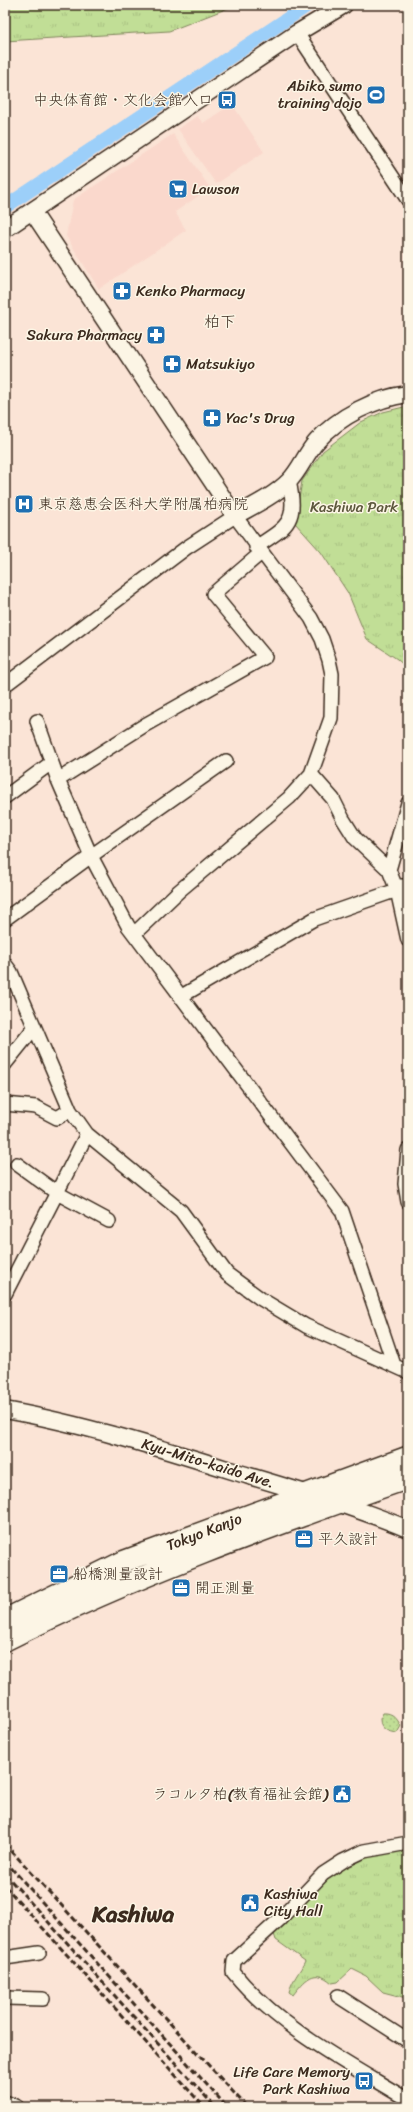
<svg xmlns="http://www.w3.org/2000/svg" width="413" height="2112" font-family="Sriracha,'Klee One',sans-serif">
<style>
.built{fill:#fad8cc}
.grass{fill:url(#grass-dots);stroke:#7e845a}
.park{fill:url(#park-tufts);stroke:#7e845a}
.lines{fill:none;stroke-linecap:round;stroke-linejoin:round}
.canal{stroke:#9ccff9;stroke-width:14}
.minor-casing{stroke:#3b2a1e;stroke-width:16}
.tertiary-casing{stroke:#3b2a1e;stroke-width:19}
.trunk-casing{stroke:#3b2a1e;stroke-width:24}
.minor{stroke:#fcf5e5;stroke-width:13}
.tertiary{stroke:#fcf5e5;stroke-width:16}
.trunk{stroke:#fcf5e5;stroke-width:21}
.rail{stroke:#3b2a1e;stroke-width:3;stroke-dasharray:6 3;stroke-linecap:butt}
.labels{text-anchor:middle;dominant-baseline:central;stroke-width:3;stroke-linejoin:round;paint-order:stroke}
.poi-label{font-size:15px;fill:#3b2a1e;stroke:#fcf5e5;text-anchor:start}
.park-label{font-size:15px;fill:#5c573c;stroke:#fcf5e5}
.street-label{font-size:15px;fill:#3b2a1e;stroke:#fcf5e5}
.neighbourhood-label{font-size:16px;fill:#3b2a1e;stroke:#fcf5e5}
.town-label{font-size:23px;font-weight:bold;fill:#3b2a1e;stroke:#fcf5e5}
</style>
<defs>
<pattern id="grass-dots" width="8" height="8" patternUnits="userSpaceOnUse"><rect width="8" height="8" fill="#c1de96"/><path d="M2 2h.1M6 6h.1" fill="none" stroke="#a7bf81" stroke-width="1.8" stroke-linecap="round"/></pattern>
<pattern id="park-tufts" width="24" height="20" patternUnits="userSpaceOnUse"><rect width="24" height="20" fill="#c1de96"/><path d="M3 7l-1-3M5 7V3M7 7l1-3M15 17l-1-3M17 17v-4M19 17l1-3" fill="none" stroke="#a7bf81"/></pattern>
</defs>
<rect width="100%" height="100%" fill="#fbe4d6"/>
<filter id="ink" filterUnits="userSpaceOnUse"><feTurbulence type="fractalNoise" baseFrequency=".025" numOctaves="2"/><feDisplacementMap in="SourceGraphic" scale="8" xChannelSelector="R" yChannelSelector="G"/><feConvolveMatrix kernelMatrix="1 2 1 2 8 2 1 2 1" color-interpolation-filters="sRGB"/></filter>
<g filter="url(#ink)">
<path class="built" d="M232,104l32,48 -48,32 -38,-55 19,-13 6,7z
M173,134l37,54 -35,24 11,18 -87,59 -33,-53 7,-36z"/>
<path class="grass" d="M383,1713c10,-1 14,6 18,13l-4,7c-9,-1 -17,-4 -17,-14z"/>
<path class="park" d="M5,5h231l-67,26 -164,10z
M408,406v263l-11,-10 -30,-20 -19,-46 -27,-41 -26,-29 7,-42 21,-30 38,-29 22,-10z
M408,1847v150l-2,1 -23,-6 -17,-16 -14,-7 -14,13 -6,1c-18,-16 -27,-3 -39,12l-4,-3c3,-12 11,-20 16,-31l-29,-21 -3,-9 42,-45 40,-30z"/>
<g class="lines">
<path class="canal" d="M5,207l303,-202"/>
<g class="minor-casing">
<path id="minor" d="M297,33l111,167
M256,547c32,-21 42,-25 33,-66
M5,685l181,-137 49,-32 76,102 11,21 7,21 3,14 -1,44 -20,56 -22,24 -110,93 -44,42
M37,721l21,59
M226,761l-135,95 37,70 214,285 52,154
M311,774l22,25 10,20 12,19 34,32 8,20 11,50
M5,797l46,-34
M389,870l19,-67
M395,886h13
M5,919l86,-63 -33,-76 87,-55 120,-68 -52,-63 48,-41
M5,964l6,8 59,138 17,24 94,77 46,63 34,25 45,27 102,46
M180,997l134,-78 83,-29
M5,1064l29,-36
M5,1104l31,3 21,11 13,-8
M408,1150l-3,34 3,18
M17,1164l40,29 52,28
M5,1294l82,-160
M408,1843l-44,8 -21,10 -20,13 -43,45 -46,42 -1,11c45,56 114,91 175,128
M5,1958l34,-5
M338,1996l70,45
M5,1998l38,1
M5,2102l12,5"/>
</g>
<g class="tertiary-casing">
<path id="tertiary" d="M32,211l203,305c18,-10 39,-20 54,-35 11,-11 17,-28 28,-40 22,-25 59,-43 91,-47
M5,229l292,-196 47,-28
M5,1410c78,14 155,38 231,62 57,17 116,34 172,57"/>
</g>
<g class="trunk-casing">
<path id="trunk" d="M5,1620l120,-59 283,-104
M5,1640c130,-65 266,-114 403,-162"/>
</g>
<use href="#minor" class="minor"/>
<use href="#tertiary" class="tertiary"/>
<use href="#trunk" class="trunk"/>
<path class="rail" d="M5,1844l242,263
M5,1861l222,246
M5,1874l210,233
M5,1886l199,221"/>
</g>
</g>
<defs>
<g id="stadium-square" transform="scale(1)"><rect x="-9" y="-9" width="18" height="18" rx="4" fill="#1f6fb2" stroke="#fcf5e5"/><path d="M0-5a6.5 5 0 1 0 0 10a6.5 5 0 1 0 0-10ZM-3.5-1.8h7v3.6h-7Z" fill="#fff"/></g>
<g id="bus-square" transform="scale(1)"><rect x="-9" y="-9" width="18" height="18" rx="4" fill="#1f6fb2" stroke="#fcf5e5"/><path d="M-5-6H5V4H4V6H2V4H-2V6H-4V4H-5ZM-3.5-4V0h7V-4ZM-3.5 1.2v1.5H-2V1.2ZM2 1.2v1.5H3.5V1.2Z" fill="#fff"/></g>
<g id="supermarket-square" transform="scale(1)"><rect x="-9" y="-9" width="18" height="18" rx="4" fill="#1f6fb2" stroke="#fcf5e5"/><path d="M-6-5.5h2.5l.6 2H6L4.5 2H-2.5L-4.4-4H-6ZM-1.5 3.2a1.3 1.3 0 1 0 .1 0ZM3 3.2a1.3 1.3 0 1 0 .1 0Z" fill="#fff"/></g>
<g id="pharmacy-square" transform="scale(1)"><rect x="-9" y="-9" width="18" height="18" rx="4" fill="#1f6fb2" stroke="#fcf5e5"/><path d="M-2-6h4v4h4v4h-4v4h-4v-4h-4v-4h4Z" fill="#fff"/></g>
<g id="hospital-square" transform="scale(1)"><rect x="-9" y="-9" width="18" height="18" rx="4" fill="#1f6fb2" stroke="#fcf5e5"/><path d="M-5-5h3v3.5h4V-5h3V5h-3V1.5h-4V5h-3Z" fill="#fff"/></g>
<g id="office-square" transform="scale(1)"><rect x="-9" y="-9" width="18" height="18" rx="4" fill="#1f6fb2" stroke="#fcf5e5"/><path d="M-6-3h4V-5.5h4V-3h4V5H-6ZM-1-4.5V-3h2v-1.5ZM-6 0V1H6V0Z" fill="#fff"/></g>
<g id="civic-square" transform="scale(1)"><rect x="-9" y="-9" width="18" height="18" rx="4" fill="#1f6fb2" stroke="#fcf5e5"/><path d="M-.6-6.5H3V-4.5H.6V-3L4-1V1h2V6H-6V1h2V-1L-.6-3ZM-1.2 2.5V6h2.4V2.5Z" fill="#fff"/></g>
</defs>
<g fill-rule="evenodd">
<use href="#stadium-square" x="376" y="95"/>
<use href="#bus-square" x="227" y="100"/>
<use href="#supermarket-square" x="178" y="189"/>
<use href="#pharmacy-square" x="122" y="291"/>
<use href="#pharmacy-square" x="156" y="335"/>
<use href="#pharmacy-square" x="172" y="364"/>
<use href="#pharmacy-square" x="212" y="418"/>
<use href="#hospital-square" x="24" y="504"/>
<use href="#office-square" x="304" y="1539"/>
<use href="#office-square" x="59" y="1574"/>
<use href="#office-square" x="181" y="1588"/>
<use href="#civic-square" x="342" y="1794"/>
<use href="#civic-square" x="250" y="1903"/>
<use href="#bus-square" x="364" y="2081"/>
</g>
<g class="labels">
<g class="poi-label">
<text x="362" y="86" text-anchor="end">Abiko sumo<tspan x="362" dy="17">training dojo</tspan></text>
<text x="213" y="100" text-anchor="end">中央体育館・文化会館入口</text>
<text x="192" y="189">Lawson</text>
<text x="136" y="291">Kenko Pharmacy</text>
<text x="142" y="335" text-anchor="end">Sakura Pharmacy</text>
<text x="186" y="364">Matsukiyo</text>
<text x="226" y="418">Yac's Drug</text>
<text x="38" y="504">東京慈恵会医科大学附属柏病院</text>
<text x="318" y="1539">平久設計</text>
<text x="73" y="1574">船橋測量設計</text>
<text x="195" y="1588">開正測量</text>
<text x="328" y="1794" text-anchor="end">ラコルタ柏(教育福祉会館)</text>
<text x="264" y="1894">Kashiwa<tspan x="264" dy="17">City Hall</tspan></text>
<text x="350" y="2072" text-anchor="end">Life Care Memory<tspan x="350" dy="17">Park Kashiwa</tspan></text>
</g>
<g class="park-label">
<text x="354" y="507">Kashiwa Park</text>
</g>
<g class="street-label">
<text transform="translate(208 1463) rotate(17)">Kyu-Mito-kaido Ave.</text>
<text transform="translate(204 1532) rotate(-21)">Tokyo Kanjo</text>
</g>
<g class="neighbourhood-label">
<text x="220" y="321">柏下</text>
</g>
<g class="town-label">
<text x="133" y="1914">Kashiwa</text>
</g>
</g>
<rect width="413" height="2112" fill="none" stroke="#fcf5e5" stroke-width="20"/>
<rect x="10" y="10" width="393" height="2092" fill="none" stroke="#3b2a1e" stroke-width="1.5" filter="url(#ink)"/>
</svg>
